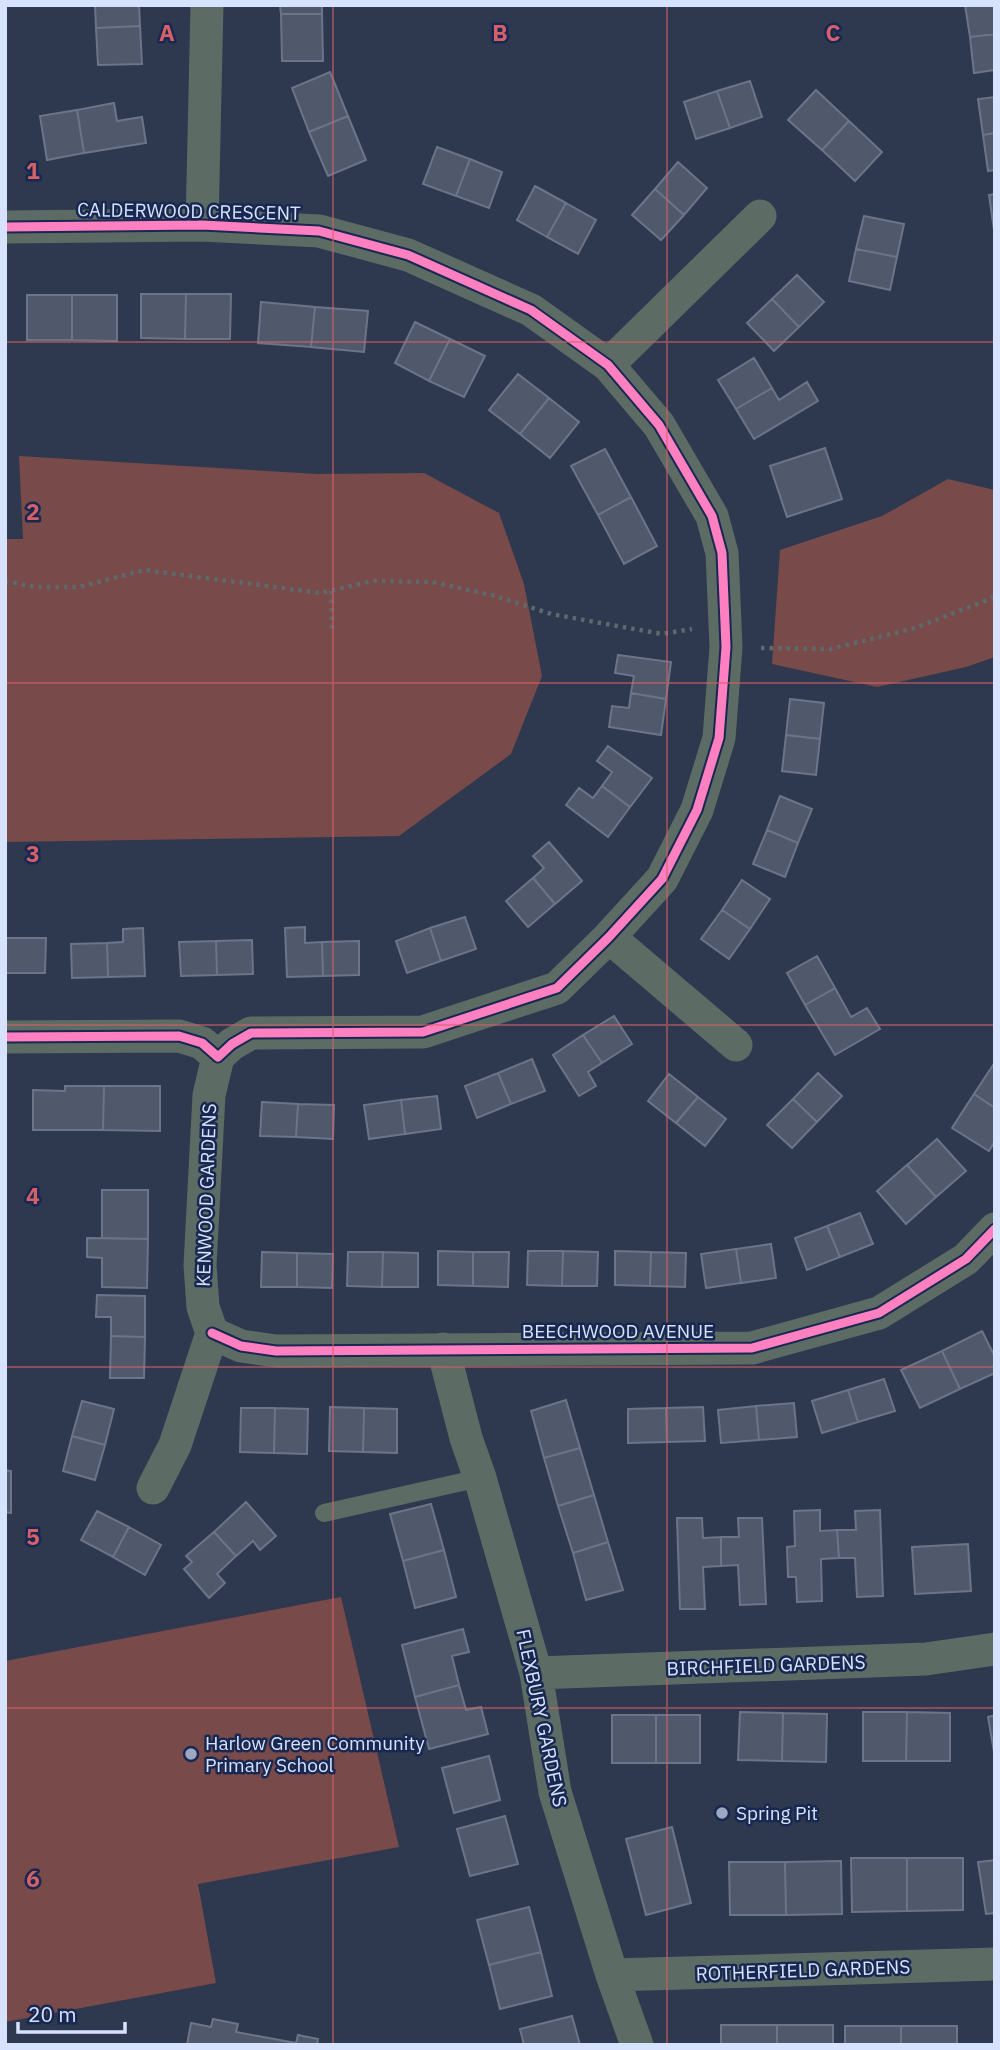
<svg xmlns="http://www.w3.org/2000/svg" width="1000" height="2050" font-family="'IBM Plex Sans',sans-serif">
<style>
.green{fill:#784a49}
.building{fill:#50586b;stroke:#6c7489;stroke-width:2}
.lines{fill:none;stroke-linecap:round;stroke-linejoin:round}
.path{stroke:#5e696c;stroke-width:4.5;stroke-dasharray:3.5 5;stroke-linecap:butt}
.lane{stroke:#5c6b64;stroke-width:18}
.street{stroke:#5c6b64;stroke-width:33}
.cycleway-casing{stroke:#182851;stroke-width:13}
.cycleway{stroke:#ff80c0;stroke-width:9}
.grid{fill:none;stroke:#d66068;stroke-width:2;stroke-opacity:0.55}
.poi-dot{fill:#9ca7c1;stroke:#182851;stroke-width:2.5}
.labels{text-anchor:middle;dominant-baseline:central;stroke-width:5;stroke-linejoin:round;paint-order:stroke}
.street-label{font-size:19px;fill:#d7e3fe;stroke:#182851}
.poi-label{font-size:19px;fill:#d7e3fe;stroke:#182851;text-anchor:start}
.grid-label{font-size:23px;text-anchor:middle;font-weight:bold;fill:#d66068;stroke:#182851;stroke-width:5;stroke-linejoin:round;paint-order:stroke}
</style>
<rect width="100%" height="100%" fill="#2e384f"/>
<path class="green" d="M19,456l298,18 107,-1 75,40 25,71 18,92 -31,78 -112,82 -394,6v-303h18z
M948,479l47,11v167l-29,10 -89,20 -105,-23 8,-114 102,-34z
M341,1597l58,250 -201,37 18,99 -211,39v-361z"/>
<path class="building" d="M95,5h44l1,21 -44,2z
M280,5h42v9h-41z
M965,5h30v29l-25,3z
M281,14h41l1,47h-41z
M140,26l2,38 -44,1 -2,-37z
M995,34v36l-21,3 -4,-36z
M330,72l18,44 -39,16 -17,-44z
M750,81l12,36 -32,11 -13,-37z
M816,90l33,31 -27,29 -34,-30z
M717,91l13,37 -34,11 -12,-37z
M995,97v36l-12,2 -5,-36z
M114,103l3,18 25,-4 4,26 -62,10 -7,-43z
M77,110l7,43 -37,7 -7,-44z
M348,116l18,44 -38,16 -19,-44z
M849,121l33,31 -27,29 -33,-31z
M995,133v37l-7,1 -5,-36z
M437,147l33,12 -14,37 -33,-12z
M470,159l32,13 -13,36 -33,-12z
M678,162l29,26 -23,27 -29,-26z
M535,186l31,17 -19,34 -30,-17z
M655,189l29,26 -23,25 -29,-25z
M995,194v36h-1l-5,-35z
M566,203l30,17 -18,34 -31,-17z
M864,216l40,8 -7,33 -41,-8z
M856,249l41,8 -7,33 -41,-9z
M797,275l27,27 -25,25 -27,-28z
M141,294h45l-1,45 -44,-1z
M186,294h45l-1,45h-45z
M27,295h45v45h-45z
M72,295h45v46l-45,-1z
M772,299l27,28 -25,24 -27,-28z
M261,302l54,5 -4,40 -53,-4z
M315,307l53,4 -4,41 -53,-5z
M415,322l35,17 -21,42 -34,-18z
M450,339l35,17 -21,41 -35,-16z
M754,358l18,30 -36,21 -18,-29z
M518,374l31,24 -29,36 -31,-24z
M807,382l11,19 -64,38 -18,-30 36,-21 7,12z
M549,398l30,24 -29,36 -30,-24z
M825,448l17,51 -55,18 -17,-51z
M605,449l26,48 -33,18 -27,-49z
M631,497l26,49 -33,18 -26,-49z
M618,655l53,7 -5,37 -35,-6 3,-17 -19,-3z
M631,693l35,6 -5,36 -52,-8 3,-21 17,2z
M790,699l34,4 -4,36 -34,-4z
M786,735l34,4 -4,36 -34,-4z
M608,746l44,32 -22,29 -28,-21 10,-14 -15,-11z
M602,786l28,21 -22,30 -42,-32 13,-17 14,10z
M780,796l32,13 -14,34 -31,-13z
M767,830l31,13 -13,34 -32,-13z
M549,842l33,39 -27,23 -22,-26 11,-10 -11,-12z
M533,878l22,26 -27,23 -22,-26z
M742,880l28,19 -20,30 -28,-19z
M722,910l28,19 -21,30 -28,-20z
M465,917l11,32 -35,12 -11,-33z
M305,927v16l17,-1 1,34 -36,1 -2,-49z
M143,928l2,48 -37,1 -1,-34 16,-1v-13z
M430,928l11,33 -34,12 -11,-32z
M5,938h41l-1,35h-40z
M252,940l1,34 -36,1 -1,-34z
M216,941l1,34 -36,1 -2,-34z
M359,941v34l-36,1 -1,-34z
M107,943l1,34 -36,1 -1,-34z
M817,956l18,32 -30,17 -18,-32z
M835,988l16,29 16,-9 13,21 -45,26 -30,-50z
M614,1016l18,28 -30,19 -19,-28z
M583,1035l19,28 -14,9 8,14 -17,10 -26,-41z
M532,1059l13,32 -34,13 -13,-31z
M995,1062v46l-21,-14z
M498,1073l13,31 -34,14 -12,-32z
M818,1073l24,23 -25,26 -24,-23z
M669,1074l29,23 -22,26 -28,-22z
M65,1086h39l-1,44h-70v-40l32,1z
M104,1086h56v45l-57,-1z
M974,1094l21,14v33l-6,10 -37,-23z
M437,1096l4,33 -36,5 -4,-34z
M698,1097l28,22 -21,27 -29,-23z
M793,1099l24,23 -25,26 -25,-23z
M401,1100l4,34 -36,5 -5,-34z
M262,1102l36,2 -2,33 -36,-1z
M298,1104l36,1 -1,34 -37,-2z
M937,1139l29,32 -30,26 -29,-32z
M907,1165l29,32 -30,27 -29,-33z
M102,1190h46v49l-46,-1z
M860,1213l13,31 -33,13 -13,-31z
M827,1226l13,31 -33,13 -12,-32z
M87,1238l61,1 -1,49 -45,-1v-29l-15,-1z
M771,1244l5,34 -35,5 -5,-34z
M736,1249l5,34 -35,5 -5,-34z
M438,1251l35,1v34l-35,-1z
M528,1251h35l-1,35 -35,-1z
M563,1251l35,1 -1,34h-35z
M615,1251l36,1 -1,34 -35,-1z
M262,1252l35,1v34h-36z
M348,1252h35l-1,35 -35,-1z
M383,1252l35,1v34h-36z
M473,1252h36l-1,35 -35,-1z
M651,1252l35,1 -1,34 -35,-1z
M297,1253l36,1 -1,34 -35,-1z
M97,1295l48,1v41l-34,-1v-19h-15z
M982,1331l13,26v16l-35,16 -18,-38z
M111,1336l34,1 -1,41h-34z
M942,1351l18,38 -40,19 -19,-38z
M884,1379l11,32 -37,11 -10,-32z
M848,1390l10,32 -36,11 -10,-32z
M566,1400l14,48 -36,10 -13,-47z
M82,1401l32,8 -9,36 -33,-9z
M794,1403l3,34 -38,3 -3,-34z
M756,1406l3,34 -38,3 -3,-33z
M330,1407l34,1 -1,44 -34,-1z
M703,1407l2,34 -38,1 -1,-34z
M241,1408h34l-1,45 -34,-1z
M275,1408l33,1 -1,45 -33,-1z
M364,1408l33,1v44l-34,-1z
M666,1408l1,34 -39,1v-34z
M72,1436l33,9 -10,35 -32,-9z
M580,1448l14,47 -36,11 -14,-48z
M5,1470l6,1v42l-6,-1z
M594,1495l14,47 -35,11 -15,-47z
M246,1502l30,34 -16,14 -7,-9 -17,15 -22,-24z
M431,1504l13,46 -41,11 -13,-47z
M820,1510v21l17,-1 2,28 -18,1 1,42 -25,1 -1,-25h-8l-1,-30 8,-1 -1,-35z
M880,1510l3,86 -26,1 -2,-39h-16l-2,-28h19l-1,-19z
M97,1511l32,16 -16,30 -32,-17z
M677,1518h25l1,20 18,-1v29l-18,1 2,42h-25z
M738,1518h24l4,86 -26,1 -2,-40 -17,1v-29h18z
M129,1527l32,18 -16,30 -32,-18z
M214,1532l22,24 -19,18 8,9 -16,15 -25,-29 8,-7 -6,-6z
M608,1542l15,48 -37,10 -13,-47z
M968,1544l3,47 -56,3 -3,-47z
M444,1550l12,47 -41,11 -12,-47z
M463,1629l6,23 -17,4 7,29 -44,12 -13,-52z
M459,1685l7,25 15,-3 7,27 -59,15 -14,-52z
M740,1712l43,1 -1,48 -44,-1z
M863,1712h44l-1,49h-43z
M907,1712l43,1v48h-44z
M783,1713l44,1 -1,48 -44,-1z
M612,1715h44v48h-44z
M656,1715h44v48h-44z
M995,1715v43l-7,-41z
M489,1756l11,44 -46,13 -12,-45z
M505,1816l13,48 -48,12 -13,-47z
M672,1827l19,76 -45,12 -20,-76z
M851,1858h56v53l-55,1z
M907,1858h56v52l-56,1z
M995,1860v53l-9,1 -8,-52z
M841,1861l1,53 -56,1 -1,-53z
M729,1862h56l1,53h-56z
M529,1907l12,45 -52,13 -12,-45z
M541,1952l11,44 -52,13 -11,-44z
M572,2016l8,29h-56l-4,-16z
M213,2019l25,5 -2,8 60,11 2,-8 20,4 -1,6h-130l4,-22 20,4z
M721,2025h56v20h-56z
M777,2025h56v20h-56z
M845,2026h56v19h-56z
M901,2026h56v19h-56z"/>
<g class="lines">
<path class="path" d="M5,581l30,6h44l65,-17 177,23 51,-12 60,1 64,14 55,18 111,20 30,-5
M331,591l1,40
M761,648l70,1 84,-21 80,-31"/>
<path class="lane" d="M324,1513l156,-35"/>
<path class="street" d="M202,225l5,-220
M5,227l197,-2 117,6 89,24 123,55 77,55 51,60 53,91 10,37 4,94 -7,91 -22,72 -35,69 -53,58 -52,51 -134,44 -172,1 -19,11 -14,13 -16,-14 -23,-7 -174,1
M608,365l152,-149
M609,937l127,108
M212,1333l29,13 35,5 476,-3 127,-35 87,-54 29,-30
M443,1349l23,89 14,40 56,195 19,119 57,183 25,70
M153,1488l22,-43 37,-112 -9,-26 -3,-42 9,-170 9,-38
M536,1673l390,-14 69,-10
M612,1975l383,-11"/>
<g class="cycleway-casing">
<path id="cycleway" d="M5,227l197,-2 117,6 89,24 123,55 77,55 51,60 53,91 10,37 4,94 -7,91 -22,72 -35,69 -53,58 -52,51 -134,44 -172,1 -19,11 -14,13 -16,-14 -23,-7 -174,1
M212,1333l29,13 35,5 476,-3 127,-35 87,-54 29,-30"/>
</g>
<use href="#cycleway" class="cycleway"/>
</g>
<path class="grid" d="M333,5v2040M667,5v2040M5,342h990M5,683h990M5,1025h990M5,1367h990M5,1708h990"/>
<g class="poi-dot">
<circle cx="191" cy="1754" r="7"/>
<circle cx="722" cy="1813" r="7"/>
</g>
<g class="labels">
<g class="street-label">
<text transform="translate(189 211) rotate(1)">CALDERWOOD CRESCENT</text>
<text transform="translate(206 1195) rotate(-88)">KENWOOD GARDENS</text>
<text x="618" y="1331">BEECHWOOD AVENUE</text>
<text transform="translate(766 1665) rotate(-2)">BIRCHFIELD GARDENS</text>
<text transform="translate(542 1718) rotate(78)">FLEXBURY GARDENS</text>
<text transform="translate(803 1970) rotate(-2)">ROTHERFIELD GARDENS</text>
</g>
<g class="poi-label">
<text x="205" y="1743">Harlow Green Community<tspan x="205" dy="22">Primary School</tspan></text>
<text x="736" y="1813">Spring Pit</text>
</g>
</g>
<g class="grid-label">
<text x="167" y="41">A</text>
<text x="500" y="41">B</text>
<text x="833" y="41">C</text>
<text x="33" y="179">1</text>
<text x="33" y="520">2</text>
<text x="33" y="862">3</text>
<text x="33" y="1204">4</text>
<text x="33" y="1545">5</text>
<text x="33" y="1887">6</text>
</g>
<rect width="1000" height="2050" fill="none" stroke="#d7e3fe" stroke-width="14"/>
<path d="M18 2022v10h107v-10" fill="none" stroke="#d7e3fe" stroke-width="3.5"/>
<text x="28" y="2022" font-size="21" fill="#d7e3fe" stroke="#182851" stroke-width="5" paint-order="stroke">20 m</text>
</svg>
